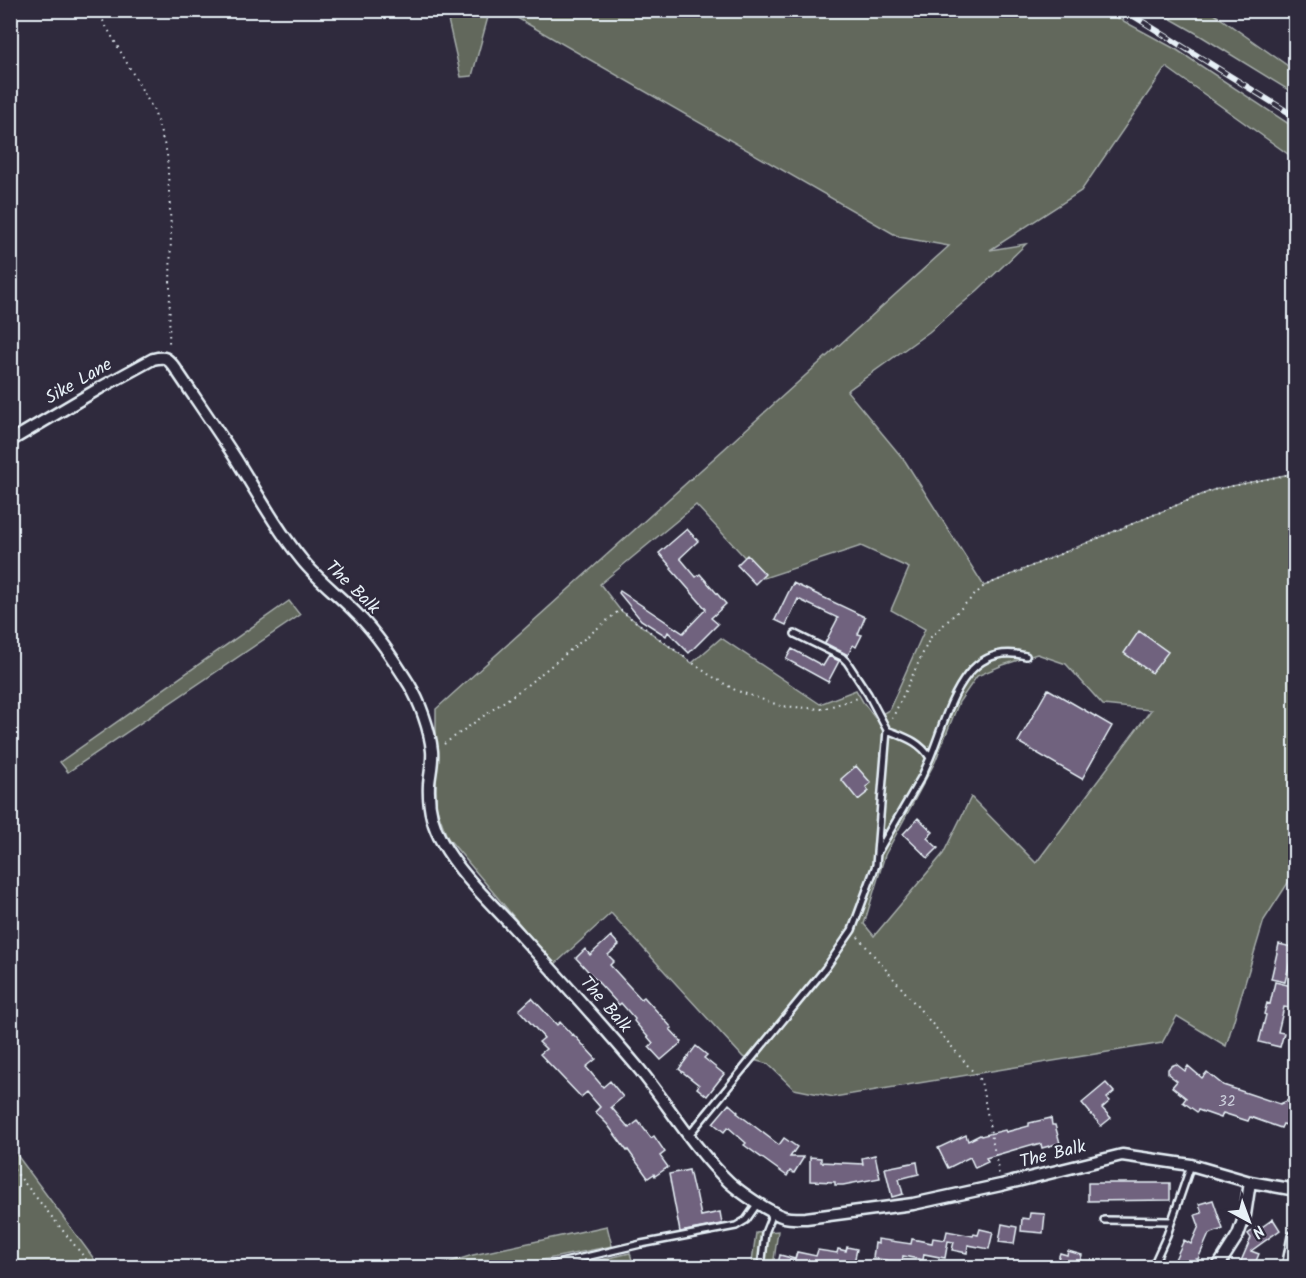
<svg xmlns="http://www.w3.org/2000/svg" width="1306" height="1278" font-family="Kalam,sans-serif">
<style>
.green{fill:#62685b;stroke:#a5acaa;stroke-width:1.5;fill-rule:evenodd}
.building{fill:#70627e;stroke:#e8f1f8;stroke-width:1.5}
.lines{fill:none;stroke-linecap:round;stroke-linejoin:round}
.lane-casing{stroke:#e8f1f8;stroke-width:10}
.street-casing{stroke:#e8f1f8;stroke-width:15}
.path{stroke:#e8f1f8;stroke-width:2;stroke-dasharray:1.5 4.5;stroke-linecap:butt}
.lane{stroke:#2f2a3d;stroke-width:5}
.street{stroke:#2f2a3d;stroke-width:10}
.rail-casing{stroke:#e8f1f8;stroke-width:6}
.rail{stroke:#2f2a3d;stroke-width:4;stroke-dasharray:11;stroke-linecap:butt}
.labels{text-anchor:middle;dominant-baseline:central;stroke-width:4.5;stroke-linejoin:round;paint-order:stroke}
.number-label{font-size:15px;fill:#cacdda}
.street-label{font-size:18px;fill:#e8f1f8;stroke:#2f2a3d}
</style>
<rect width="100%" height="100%" fill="#2f2a3d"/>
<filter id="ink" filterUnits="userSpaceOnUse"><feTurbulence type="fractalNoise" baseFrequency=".0167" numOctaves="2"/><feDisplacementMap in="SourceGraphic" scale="12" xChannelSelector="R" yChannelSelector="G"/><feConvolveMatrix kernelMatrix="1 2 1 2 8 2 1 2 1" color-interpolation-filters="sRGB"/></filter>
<g filter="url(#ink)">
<path class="green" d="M446,11h55l-13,6 -16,59 -11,1z
M505,11h600l72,39 118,78v31l-129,-92 -85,124 -91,59 36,-6 -48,46 -49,42 -82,59 58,70 79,125 229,-96 82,-17v399l-31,48 -38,126 -49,-30 -15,27 -328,54 -40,-8 -26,-25 -25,-7 -132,-144 -57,52 -107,-128 -11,-31v-97l513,-463 -50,-9zM696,505l68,73 97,-32 48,22 -18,42 34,19 -36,81 -14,8 -12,-16 -7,-12 -36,14 -99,-66 -29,25 -72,-53 -20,-26zM1037,654l29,10 37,41 48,5 -115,153 -65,-66 -28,57 -69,82 -10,-12 21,-69 50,-93 24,-60 18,-26 26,-11z
M1157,11h53l85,60v23l-99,-61z
M289,601l11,14 -232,157 -8,-10z
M10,1147h1l89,120h-89z
M607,1226l5,20 -104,21h-74l39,-12z
M778,1231l-5,36 -22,1 5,-35z
M630,1253l4,14h-63z"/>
<path class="building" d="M687,529l11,12 -18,17 16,19 4,-3 26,30 -15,14 7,6 -29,29 -21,-21 -2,4 -25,-16 -22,-27 1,-2 63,42 23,-24 -35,-40 1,-1 -13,-15z
M747,555l18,19 -10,10 -18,-19z
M793,583l72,34 -7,17 4,1 -6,12 -3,-2 -5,10 -23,-12 13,-25 -40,-19 -12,26 -11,-5z
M1139,631l29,21 -16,21 -28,-20z
M792,649l31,17 6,-10 10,5 -11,21 -42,-23z
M1048,689l64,37 -30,53 -64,-37z
M856,766l15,17 -5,4 3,4 -11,9 -17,-21z
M918,818l15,14 -6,6 11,10 -10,10 -25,-24z
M611,936l8,9 -11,10 6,6 -4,4 31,34 3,-2 28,31 -2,1 12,13 -21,18 -12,-13 4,-4 -19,-22 1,-2 -14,-16 -2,2 -43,-47 9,-9 5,6z
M1279,944l17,4v15l-6,-1 -5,20 -14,-3z
M1275,982l17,4 -2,12 2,1 -2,9 -6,-1 -6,25 6,1 -4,14 -21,-5 7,-27 -2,-1 3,-11 3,1z
M532,998l25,27 3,-3 12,13 1,-1 23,25 -10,8 17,20 7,-6 13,16 -12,10 18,21 9,-7 13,17 3,-2 11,16 -5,4 8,11 -13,9 -1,-2 -6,4 -20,-28 -1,1 -20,-27 -12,-12 5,-5 -13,-15 -6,5 -41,-43 6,-5 -7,-7 5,-4 -25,-28z
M696,1046l11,9 -3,3 20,16 -17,22 -10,-8 2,-3 -20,-16z
M1176,1064l9,7 3,-5 14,12 5,-6 16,13 57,19 16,-7v31l-13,-4 -2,4 -31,-11 -2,4 -25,-8 -2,5 -23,-8 -1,2 -14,-10 3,-4 -14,-11 5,-6 -9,-7v-5l3,-3z
M1106,1083l8,9 -7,6 3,3 -8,7 9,10 -10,8 -19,-23z
M729,1104l9,8 -1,1 42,32 5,-7 13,9 -7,10h14l-10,16 -4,-2 -3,5 -43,-31 2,-2 -18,-16 -4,5 -11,-9z
M1051,1118l1,7h3l5,18 -18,5 -1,-4 -7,2v-2l-48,14 2,4 -13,6 -5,-11 -22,11 -10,-20 28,-13 2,6 12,-6 1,1 24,-6 1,2 23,-6v-3z
M875,1155l5,23 -37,7h-8v-3l-25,-1v-24l11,1v4l42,2 -1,-6z
M917,1162l2,12 -20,5 4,15 -11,3 -7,-29z
M689,1170l5,22h2l5,24 19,-4 2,12 -42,8 -11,-58z
M1088,1183h82v17l-82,1z
M1213,1200l10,29 -14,5 -11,25h-2l-4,9h-21l13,-28 7,4 8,-18 -4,-11 7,-2 -3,-9z
M1030,1213l15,1 -2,19 -22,-2 1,-13 7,1z
M1273,1219l7,11 -29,21 8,3 -6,14h-15l13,-30 -3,-4 9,-7 2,2z
M1002,1224l15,3 -3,17 -15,-2z
M980,1229l13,3 -4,17 -21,-4 -1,8 -15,-3 2,-8 -6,-1 -3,17 -21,-4 -1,6 -20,-4 -1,7 -29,-5 2,-15 3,1v-5l33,5 1,-5 20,4 1,-5 12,2 2,-9 26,5 1,-2 4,1z
M847,1247l10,2 -3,14 -5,-1 -1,6h-71l3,-13 15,4 2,-7 19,4 2,-6 19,3 1,-4 8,2z
M1068,1251l14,4 -4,13h-23l5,-15 7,2z"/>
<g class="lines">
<g class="lane-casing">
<path id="lane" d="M930,758c18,-43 32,-119 96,-102
M878,852l44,-76 8,-18c-10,-17 -26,-21 -43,-28
M689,1135l136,-166 27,-39 24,-65 11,-135 -19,-36 -21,-32 -5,-5 -47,-23
M1104,1220l68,1
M539,1268l102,-24 95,-18 10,-6 12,-17
M761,1268l4,-35 8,-20
M1152,1268l15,-33 24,-70
M1285,1268l6,-32 5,-5"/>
</g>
<g class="street-casing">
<path id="street" d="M10,441l90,-53 53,-29c13,-3 14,-1 22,9 20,30 41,60 61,91 21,34 41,70 66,101 16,20 37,35 55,54 21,21 36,45 52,70 11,18 21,46 23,67 1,11 -2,22 -3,33 -1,20 3,41 13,58 18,32 46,58 71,85 43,47 86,94 127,143 30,37 54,79 89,112 12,11 40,30 55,35 8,2 15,1 22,1l107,-14 88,-19 121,-30 69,10 59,17 46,8
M1217,1268l21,-33 7,-20 5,-33"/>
</g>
<path class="path" d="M97,10l57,101 13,42 4,77 -2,117
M1254,10l6,4 8,-4
M1269,10l27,7
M892,719l38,-81 54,-52 229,-96 83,-17
M444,744l82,-58 94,-76 88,64 27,16 46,16 41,3 36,-11
M858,937l123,144 18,94
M10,1165l83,103"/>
<use href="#lane" class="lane"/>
<use href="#street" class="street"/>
<g class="rail-casing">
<path id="rail" d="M1124,10l172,107"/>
</g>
<use href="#rail" class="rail"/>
</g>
</g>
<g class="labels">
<g class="number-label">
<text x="1227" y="1102">32</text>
</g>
<g class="street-label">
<text transform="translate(79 382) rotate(-30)">Sike Lane</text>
<text transform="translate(352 588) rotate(44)">The Balk</text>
<text transform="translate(605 1005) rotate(49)">The Balk</text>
<text transform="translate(1053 1155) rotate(-14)">The Balk</text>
</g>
</g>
<rect width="1306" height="1278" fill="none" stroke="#2f2a3d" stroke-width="36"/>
<rect x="18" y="18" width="1270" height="1242" fill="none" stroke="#e8f1f8" stroke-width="2" filter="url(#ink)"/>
<g transform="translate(1249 1221) rotate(139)" stroke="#2f2a3d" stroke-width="4.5" paint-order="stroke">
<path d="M0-4.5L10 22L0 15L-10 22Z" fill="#e8f1f8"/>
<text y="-9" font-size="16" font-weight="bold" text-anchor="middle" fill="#e8f1f8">N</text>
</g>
</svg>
